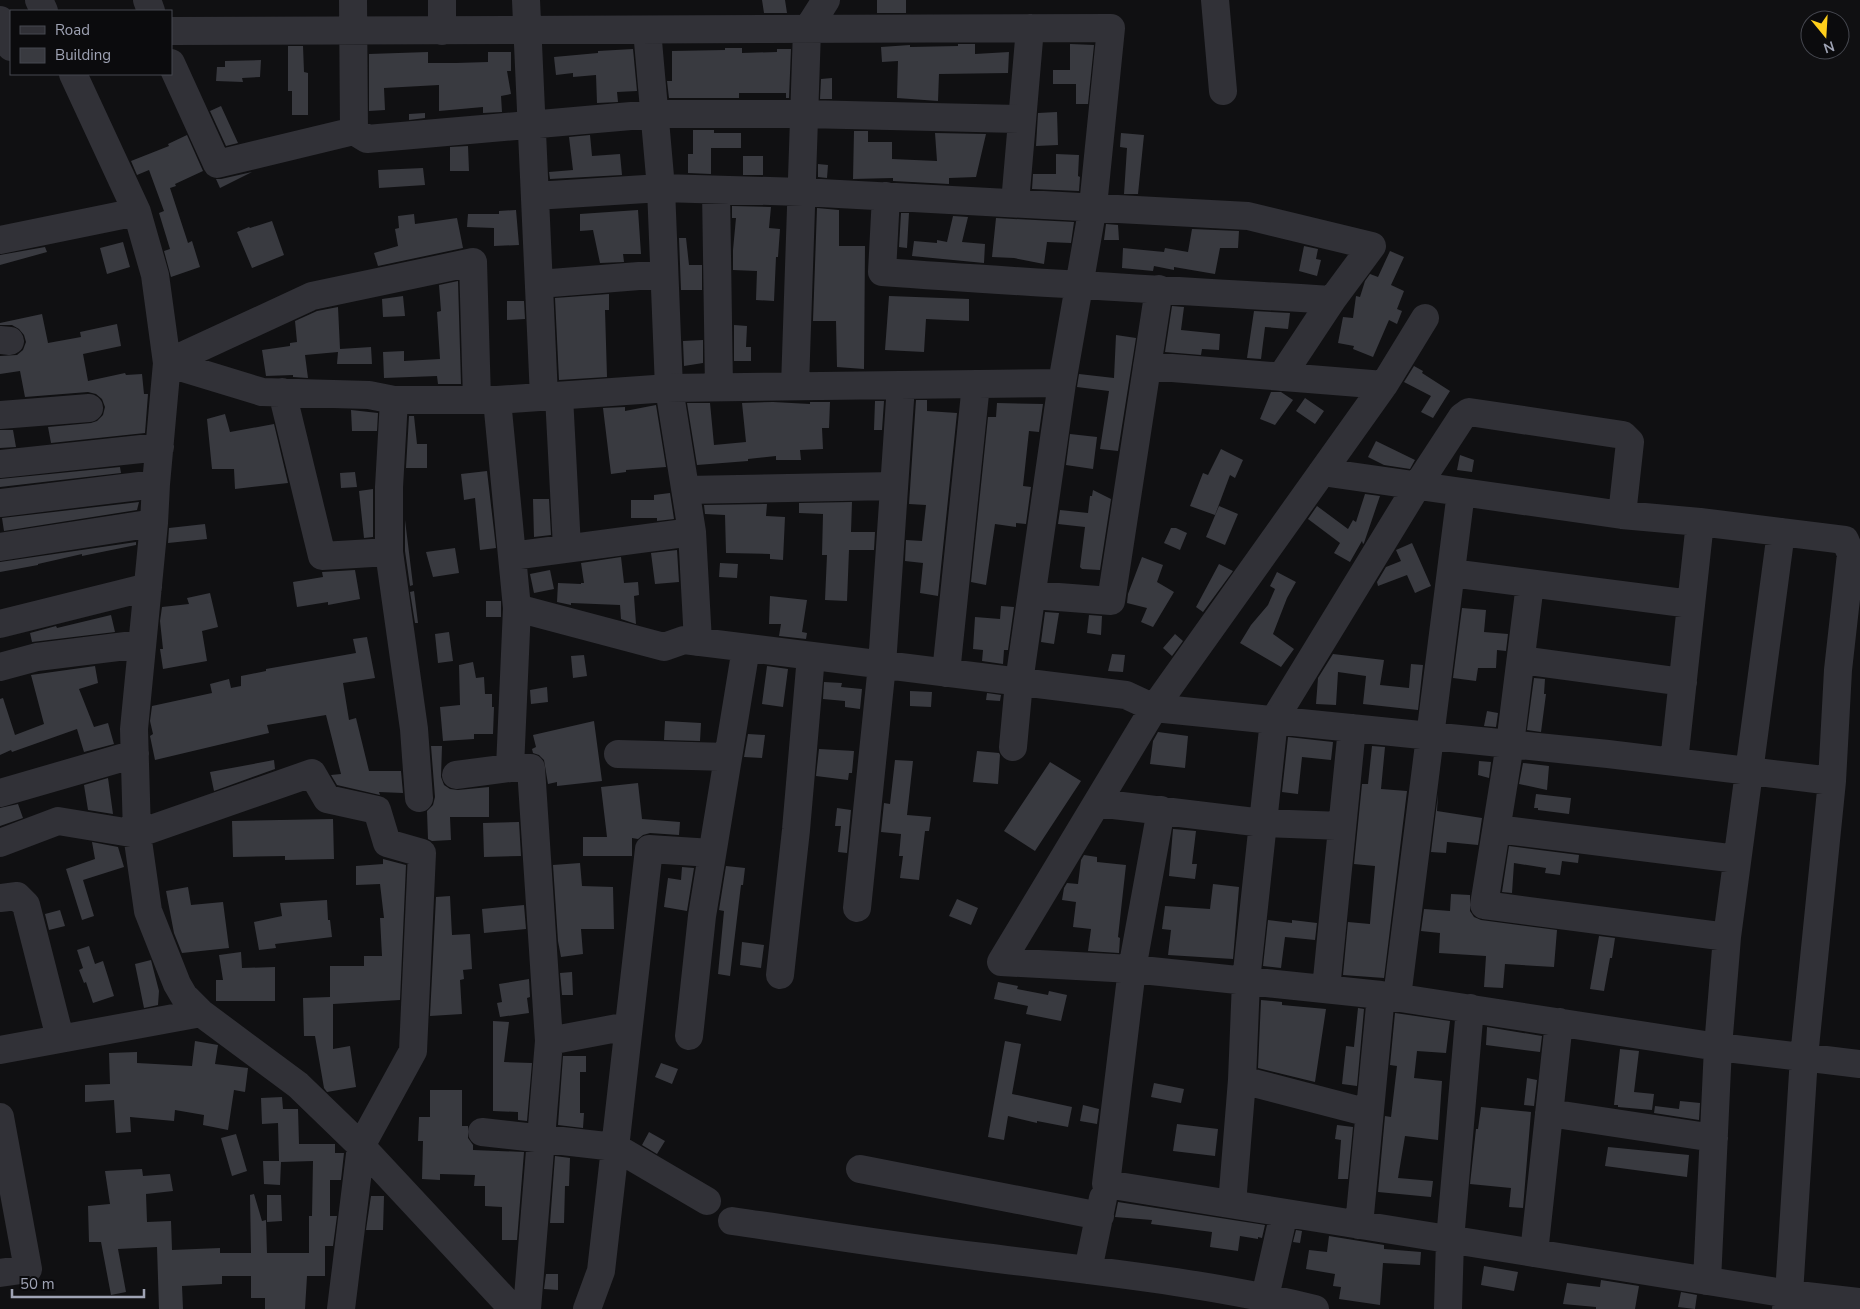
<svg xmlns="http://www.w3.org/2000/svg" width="1860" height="1309" font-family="'Nunito Sans',sans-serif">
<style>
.building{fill:#393a40}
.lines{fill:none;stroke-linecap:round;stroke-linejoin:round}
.minor{stroke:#313137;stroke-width:28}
</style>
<rect width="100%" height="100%" fill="#101012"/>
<path class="building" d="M762,0h23l2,13h-23z
M877,0h29v13h-29z
M958,44h17v10l34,-2 -1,21 -69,1 -1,27 -41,-3 1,-37 -16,1 -1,-15 29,-2v2l48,-1z
M1070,44l24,1 -6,59h-12v-20h-23v-14h17z
M288,46h15l1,26 4,1v42h-16v-24h-4z
M725,48h17v5l35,-1v-3h14l-2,49h-3v-5h-47v5h-70l-2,-17h5v-30l53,-1z
M633,49l4,42 -20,1 1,10 -21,1 -1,-28 -23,2v-4l-17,2 -2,-18 44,-4v-2z
M428,52v11h28l32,-1v-10h23v19h-4l4,23 -10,2 1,16 -19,1v-6l-44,4v-26l-55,3 1,22 -16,1v-57z
M261,60l-1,17 -18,1 1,4 -27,-1 1,-14h8v-6z
M832,78v21h-12l1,-20z
M221,106l17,37 -12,3 -16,-35z
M1057,112l1,33 -22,1 2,-33z
M425,113v5l-16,2v-6z
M693,130h21v3h27v15h-30v26l-23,-1v-19h5z
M854,131h14v11h24v17l45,2 -2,-28 51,1 -10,43 -27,1v6l-56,-3v-3l-40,1z
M1121,133l23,2 -6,59h-14l3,-46 -7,-1z
M187,135l16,36 -28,13 1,2 -6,2 18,55 4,-2 8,26 -29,10 -7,-26 6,-2 -11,-36 5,-2 -15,-41 -12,5 -6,-14 38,-15 -1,-2z
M590,135l2,21 28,-2 2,21 -72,4 -1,-7 24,-2 -4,-33z
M468,146l1,25h-19v-24z
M1056,154l23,1 -1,21 2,1 -1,14 -47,-2 1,-15h23z
M743,156h20v19h-20z
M818,164l10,1 -1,13 -9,-1z
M423,168l2,17 -46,3 -1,-18z
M252,172l-32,16 -4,-9h5z
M732,206l39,1 -2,21 11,1 -2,28h-2l-2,44 -18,-1 1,-29 -24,-1v-20l3,-32h-4z
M817,208l22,2v36h26l-1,123 -27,-2 -1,-46h-23z
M516,210l3,35 -25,1v-18l-27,-1 1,-13h31v-3z
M638,210l3,44h-18l1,8 -24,1 -7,-33 -13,1v-17z
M901,213h8l-2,35 -8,-1z
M414,214l1,10 42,-6 6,30 -85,18 -4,-13 24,-7 -3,-17 4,-1 -1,-12z
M953,216l15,1 -6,25 23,2 -1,19 -72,-7 2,-15 23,2v-3l10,2z
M996,218l78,4 -3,21 -24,-1 -3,22 -30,-6 -22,-1z
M272,221l12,34 -32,13 -15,-36 12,-5 1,1z
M1106,224l12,1 1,15h-15z
M1192,229l47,2 -1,17h-18l-5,26 -41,-7v3l-20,-4 -1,5 -31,-3 1,-20 41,4 1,-4 23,4z
M679,238h7l3,27h13v25h-21z
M123,242l7,25 -23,7 -7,-26z
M1304,246l14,3 -2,10 5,1 -4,16 -18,-5z
M45,247l2,5 -47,13v-10z
M1390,251l14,6 -13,28 13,6 -7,18 5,2 -5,13 -8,-4 -16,37 -20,-8 1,-3 -16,-3 5,-26 10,1 3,-22 4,1 5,-16 5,-7 8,3z
M458,281l3,103h-23l-1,-8 -53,2 -1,-26 21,-1v10l36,-2 -3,-47 4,-1 -2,-26z
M609,294v16h-4l2,67 -48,3 -4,-82z
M403,296l2,20 -22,1 -1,-18z
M889,296l80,3v22l-43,-2 -2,33 -39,-2z
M507,301h17l1,18 -18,1z
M1172,306l12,1 -3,23 39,4 -1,16 -17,-1 -1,6 -36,-3z
M338,307l2,42 31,-2 1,17h-35l1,-12 -33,3 3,23 -15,-1v-2l-27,1 -4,-26 28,-4v-3l7,-1 -2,-21 22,-10z
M1254,311l36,2 -2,16 -23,-2 -4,32 -14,-1z
M42,314l6,29 33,-6 -1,-5 37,-8 4,22 -38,8 5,27 37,-8 1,2 16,-1 2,20h4l-3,39 -94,10 -3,-16 43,-4 6,-2 6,-6 2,-8 -3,-8 -6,-5 -8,-2 -63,5 -5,-26 -20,3v-18l17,-1 6,-5 3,-8 -2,-7 -5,-6 -7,-4h-12v-2z
M734,325l13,1 -1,21h5v14h-17z
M1116,335l20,3 -18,113 -18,-2 9,-58 -32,-4 2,-13 35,4z
M703,340v23l-19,3 -1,-25z
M1414,366l9,5 -1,2 28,18 -17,27 -12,-6 10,-16 -27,-14z
M1271,392h10l12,8 -18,25 -15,-6z
M1305,398l19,13 -9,13 -19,-13z
M916,400h11v11l30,2 -19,183 -18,-3 3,-30 -18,-2 1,-21 16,1 4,-36 -17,-1z
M875,401h9l-2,29h-8z
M773,402l37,2v-2h20l-1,26h-7l1,21 -23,1 1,10h-25v-4l-28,3v2l-51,4 -10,-62h23l4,42 32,-3 -4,-39z
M997,403l46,1 -4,28 -10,-1 -6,55 8,1 -5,37 -10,-1v4l-21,-3 -9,61 -15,-3 17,-165h8z
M656,405l10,62 -40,3v2l-15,2 -8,-66 22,-1v4z
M351,410l27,3 -1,18h-25z
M225,414l5,18 44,-8 14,59 -53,6 -1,-20h-22l-5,-50z
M409,416h5l3,28h10v24h-21z
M0,430h13l3,17 -16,1z
M1070,434l27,3 -4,32 -27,-4z
M1376,441l39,19 -5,9 -26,-4 -16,-8z
M1221,449l22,11 -8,18 -5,-3 -15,40 -25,-9 13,-33 5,2z
M1460,455l14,5 -2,12 -15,-2z
M120,467l1,6 -121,14v-8z
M487,471l9,77 -16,2 -5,-52 -11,2 -3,-26z
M355,472l2,15 -16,1 -1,-15z
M373,489v48l-9,1 -5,-47z
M1093,490l18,9 -11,71 -18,-1 -2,-2 5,-40 -27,-3 2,-14 28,3 2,-17h2z
M670,493l4,26 -17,2v-3h-26v-18h23v-5z
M1365,494l15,2 -16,47 -1,1 -1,-3 -12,21 -16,-9 6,-10 -32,-24 9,-13 31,23 5,-9 3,2z
M533,499h16l2,36 -17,2z
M139,502l-2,8 -133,21 -2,-13z
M852,502l-1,30h24l-1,18h-25l-2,51 -22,-1 2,-45h-5l1,-41 -24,-1v-10z
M767,504l-1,12 19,1 -2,43 -13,-1v-5l-44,-1 -1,-38 -20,-1 -1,-9z
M1219,506l19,8 -13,31 -19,-8z
M405,520l8,65 -3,1 -5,-35z
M205,524l2,15 -39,4 1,-15z
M1171,528h5l11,5 -7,17 -16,-7z
M136,542v3l-54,11v-2l-44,10v1l-38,7v-10z
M1412,543l19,43 -16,7 -8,-18 -29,11 -1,-4 9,-15 15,-6 -5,-11z
M455,548l4,25 -26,4 -7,-25z
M677,550l2,32 -24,2 -4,-31z
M621,557l3,26 14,-1 1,13 -5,1 2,28 -15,-5 -1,-14 -49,-2v2l-14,-3 1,-19 23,1v-1h3l-3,-20z
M1142,557l21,8 -6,17 17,10 -21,35 -12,-5 6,-14 -20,-5 1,-9z
M720,563l18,1 -1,14 -18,-1z
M1219,564l14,7 -30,41 -7,-5z
M355,570l5,29 -32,6v-3l-31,5 -4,-25 30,-5 -1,-5z
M550,570l4,19 -20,4 -4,-19z
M1277,572l19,10 -9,16 -14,36 21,15 -13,18 -41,-24 11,-18 17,-20 7,-16 -5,-3z
M414,591l4,32h-3l-5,-31z
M210,593l8,34 -16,4 5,30 -44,8 -3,-20h3l-3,-28 2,-14 27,-3 -2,-6z
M770,596l37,4 -5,32 5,1 -1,6 -27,-3 2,-12h-12z
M486,601h15v16h-15z
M1001,606l13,1 -6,43h-4l-1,14 -21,-3 1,-11 -10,-1 2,-32 25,2z
M1462,608l24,2 -2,22 24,2 -2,17 -9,-1 -1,18h-18l-2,13 -23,-3z
M1045,612l14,1 -5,31 -13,-2z
M111,615l4,17 -83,10 -2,-9 26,-7 1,2z
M1089,615l13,1 -1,19 -14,-2z
M449,632l4,29 -15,2 -3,-29z
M1175,634l8,7 -11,15 -9,-8z
M367,637l8,41 -32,5 6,37 7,-2 13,53h32l2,22 -24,-1 1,3 -43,-10 -6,-10 10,-1 -15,-59 -59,10 2,8 -114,27 -5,-24 3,-2 -3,-13 2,-15 60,-13 -2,-9 19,-5 2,9 10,-2v-10l25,-5v-2l90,-16 -3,-14z
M1112,654l13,1 -2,17 -15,-1z
M1333,654l51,6 -4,25 29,3 2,-24 12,1 -5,45 -55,-6 3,-28 -28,-4 -2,33 -20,-1 2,-26z
M584,655l3,21 -14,2 -2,-22z
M473,662l3,16 8,-1 1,17h7v13h2l-1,27h-19v5l-31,2 -3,-34 20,-2 -1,-40z
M95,666l3,17 -19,6 15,38 14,-4 6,21 -30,8 -7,-23 -65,23 -1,-2 -11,5v-56l3,-1 12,37 29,-11 -13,-49z
M767,666l21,3 -5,38 -21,-3z
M1534,678l11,1 -1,15h2l-5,38 -14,-2z
M824,682l18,1 -1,4 21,2 -2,20 -15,-2v-6l-22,-2z
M547,687l1,15 -17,2 -1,-14z
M910,691l22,1 -1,15 -21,-1z
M987,693l14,2 -1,6 -14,-1z
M1487,711l11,2 -2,14 -12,-1z
M594,721l8,60 -45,5v-4l-9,2 -4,-24 -5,-5 -6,-2 -1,-4 4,-2 -3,-12z
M665,721l36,2 -1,18 -36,-1z
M1158,732l30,4 -3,32 -35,-4 3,-23z
M748,734l17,1 -3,23 -18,-1z
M1288,737l45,5 -2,18 -29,-3 -4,37 -16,-2z
M431,746h11l-1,31 3,8 6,4 8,1 31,-3v30h-39l1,23 -19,1 -4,-2 -1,-28 6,-6 2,-8z
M1372,746l13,1 -4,42 26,2 -23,187 -41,-3 5,-53 22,2v-1l5,-57 -21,-2 8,-80h6z
M819,749l35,2 -2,22h-3l-1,7 -32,-4z
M977,751l22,2 1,2 -2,29 -25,-2z
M274,760l1,9 -61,22 -4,-19z
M895,760l18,1 -6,54 24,2 -2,14h-4l-6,49 -19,-2 3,-22h-4l2,-22 -20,-2 3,-29 6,1z
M1479,761l12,1 -2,16 -11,-3z
M1050,762l31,19 -46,70 -31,-20z
M1523,763l26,3 -2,24 -28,-6z
M108,778l5,36 -25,-4 -4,-25z
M638,783l4,36 38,3 -1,13 -29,-2 -7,2 -5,4 -6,-1v18h-49v-19h24l-6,-50z
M1438,794l-1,17 45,7 -4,27 -31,-3 -1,11 -15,-1z
M1536,794l35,4 -2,16 -31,-4v-2h-4z
M18,804l5,14 -23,8v-18z
M837,808l14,2 -4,43 -9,-1 3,-26h-6z
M333,819l1,40 -49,1v-4l-52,1 -1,-36z
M519,822l2,34 -37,1 -1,-34z
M1173,829l23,2 -4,33h5l-2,15 -26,-3z
M92,842l26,5 6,20 -41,13 11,36 -12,4 -16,-51 29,-10z
M1509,846l70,9 -1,8 -16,-2 -2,14 -15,-2 1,-5 -32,-5 -2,30 -10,-1z
M1084,855l13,2v5l29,3 -8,72 2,1 -1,15 -31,-2 3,-22 -18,-2 3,-25 -14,-2 2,-12 3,-5 11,1 3,-24z
M383,859l23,6 -6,135 -67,4v45l17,-3 6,41 -29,5 -3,-4 -9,-52h-11l-1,-38 27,-1v-31h34v-10h18l-2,-38h4l-4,-34 -24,1v-19l27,-2z
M580,863l2,23 31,1 1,42h-33l2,25 -22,3 -3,-16 -5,-76z
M726,866l19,2 -2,17h-2l-11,91 -12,-2 6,-63 -5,-1z
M682,867l12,1 -7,43 -23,-4 4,-29 13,2z
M1213,884l26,3 -6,72 -65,-4 3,-25 -9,-1 3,-23 45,3z
M188,887l3,18 32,-3 6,46 -47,5 -8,-20 -8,-42z
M1451,894l19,1v16l4,6 7,3 76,10 -3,37 -49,-3 -2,24 -19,-1 2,-31 -47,-3 1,-20 -19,-2 3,-22 26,2z
M450,896l2,39 18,-1 2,35 -9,1 1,9 -4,1 2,34 -32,2 6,-119z
M957,899l21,9 -7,17 -22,-9z
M327,900l1,20h2l2,17 -57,7 1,4 -17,2 -5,-28 28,-6 -2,-13z
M524,905l2,24 -42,4 -2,-24z
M60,910l5,16 -16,4 -4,-16z
M1268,920l24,3v-3l25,3 -2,17 -30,-3 -4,31 -18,-2z
M1599,936l16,2 -3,20h-2l-6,33 -14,-2z
M742,942l22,3 -3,23 -21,-3z
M89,946l6,18 8,-3 11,35 -21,7 -7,-21 -2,1 -5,-13 4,-2 -6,-18z
M241,952l1,16 33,-1v34h-59v-21h7l-4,-25z
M151,960l8,31 -1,14 -14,3 -9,-44z
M572,972l1,23h-11l-2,-22z
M529,979l1,18 -3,1 2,15 -29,4 -3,-14 5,-1 -3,-18z
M998,982l20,4 -1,3 31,6 1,-4 18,4 -6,26 -35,-7 2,-8 -34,-7z
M1261,1000l21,2v3l44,4 -11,73 -57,-14z
M1358,1008l6,1 -7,77 -15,-2 4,-38 8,1z
M1395,1013l55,8 -4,32 -29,-2 -3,27 28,3 -4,59 -33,-4 -7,42 35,3 -2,16 -53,-5 7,-76 6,1 6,-51 -7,-1z
M493,1021l16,1 -5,40 28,1 -5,58 -9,-1v-8l-25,-1z
M1487,1027l55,9 -2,16 -54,-7z
M195,1041l23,4 -3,19 33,4 -3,24 -11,-2 -6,40 -25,-5 1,-10 -29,-5 -1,11 -44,-4 1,15 -15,1 -2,-33 -29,2v-17l25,-1 -1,-31 28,-1v11l55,3z
M1005,1041l16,3 -9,50 60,13 -4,20 -31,-6v2l-29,-7 -4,24 -16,-3z
M1620,1049l19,2 -5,41 20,2 -2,16 -34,-3v-2h-4z
M563,1056h23v16h-6v41h4l-1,15 -25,-3z
M661,1063l17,6 -6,15 -17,-7z
M1527,1078l10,2 -3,26 -10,-1z
M1154,1083l30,6 -3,14 -30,-6z
M430,1090h32v36h6v12l5,7v5l51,2 -7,88h-15v-33l-17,-1v-20h-11l1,-11 -35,-1v6l-18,-1 1,-38h-5l1,-24h11z
M282,1097l1,12h15l1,35h36v9h9l-3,27h-11v36h7l-4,30h-8v30h-18l-2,33h-40v-11h-14v-22h-29v8l-40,2 1,23h-24l-2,-62 -39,2 8,43 -15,3 -10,-53h-12l-1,-36 22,-2 -5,-33 37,-2 1,7 27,-2 3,17 -27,3 1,28 24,-1 1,29 48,-2v5h31l-1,-58 4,-1 8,27 4,-1 1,33h42v-37h3l1,-55 -32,1 -1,23 -16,-1 -1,-23h16l-1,-38 -16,1 -1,-26z
M1680,1101l20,2 -1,17 -45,-7 1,-7 24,3z
M1083,1105l16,4 -2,15 -17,-3z
M1481,1107l50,5 -8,96 -14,-1 2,-19 -41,-4 6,-55h2z
M1177,1124l41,5 -3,27 -42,-5z
M1337,1125l16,2 -5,52h-10l3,-39 -6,-1z
M649,1132l16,9 -8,13 -15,-9z
M236,1134l11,37 -15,5 -11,-38z
M1608,1147l81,8 -2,22 -82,-11z
M555,1156l15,2 -1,28h-4l-1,37h-14z
M267,1195h14l1,26 -15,1z
M371,1196h13l-1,34h-17z
M1118,1202l147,23 -3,13 -4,-1v2l-18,-3 -2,15 -28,-4 2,-15 -61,-8 1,-4 -37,-3z
M1296,1230l6,1 -2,12 -7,-1z
M1329,1236l55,9v4l37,3 -1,13 -37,-2 -3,42 -41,-6 2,-12 -8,-1 2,-12 -29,-5 3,-19 18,2z
M1484,1266l34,6 -4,19 -33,-6z
M546,1274h12v16l-14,-1z
M1601,1280l38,6 -4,23h-39v-2l-33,-3 4,-21 33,4z
M1681,1292l16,3 -2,14 -17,-2z"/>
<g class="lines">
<path class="minor" d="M39,0l5,11
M147,0l4,11
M353,0l1,131 13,8 287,-25h150l218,5
M442,0v31
M526,0l18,397
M1215,0l8,91
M0,20l11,27
M647,30l14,158 141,4 446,24 124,30 -40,54 -51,77
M171,31l940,-3 -18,178 -31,177 -43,299 -6,65
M171,63l46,101 137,-33
M73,74l64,138 18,63 12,88 -11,121 -2,39 -20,206 3,105 11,77 29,73 7,12 17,17 97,72 63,61 152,163
M716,190l3,197
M535,196l126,-8 8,200 23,144 6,110
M886,196l-4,76c150,11 300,19 450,28
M1015,203l15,-175
M0,240l137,-28
M539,284l125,-10
M1425,318l-41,67 -230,323 -153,254 131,7 249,26 337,52 142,17
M0,340l10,1
M167,363l95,29 107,3 25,5h103l172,-12 393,-5
M167,363l145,-67 161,-34 4,138
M1147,366l237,19
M795,386l12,-356 19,-30
M282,392l40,164 67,-4
M559,396l8,152
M394,400l-5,87v65l25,177 5,69
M497,400l20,208 -7,160
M0,415l89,-7
M0,464l160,-17
M1322,472l300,43 78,7 145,18 6,14 -13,116 -6,111 -28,276 -15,237 -3,15
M686,490l208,-4
M0,503l156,-19
M0,547l154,-24
M512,556l180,-24
M1451,573l240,31
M1530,584l-20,160 -26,161 243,32
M1032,595l79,6 48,-312
M517,608l147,39 20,-7 442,55 28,13 454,46 224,27
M0,624l148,-37
M1521,660l162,22
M0,667l37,-10 105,-13
M946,673l30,-289
M618,754l110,3
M1674,762l26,-240
M456,775l54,-7h21l18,273 -22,268
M0,793l135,-39
M1097,803l166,20 79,3
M1161,810l-29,159 -26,215 683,110 71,8
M1497,829l240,30
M0,843l58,-22 79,13 175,-61 15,26 50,11 10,33 35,10 -9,198 -52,95 -20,163
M0,898l17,-2 9,9 34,133
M857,908l25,-243 19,-280
M780,975l16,-145 15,-174
M1326,989l26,-261
M1397,997l64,-505
M689,1036l13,-120 44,-268
M549,1041l79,-15
M0,1050l201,-37
M1242,1080l127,33
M1549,1113l165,25
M0,1117l28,152 -28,4
M482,1132l133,15 92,54
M860,1169l240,47
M1232,1204l10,-124 4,-99 28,-261 143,-234 45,-69 7,-5 154,23 7,7 -8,73
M732,1221c84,12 167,26 251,36 111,14 223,25 332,52
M1359,1225l22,-230
M1534,1253l25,-231
M1088,1270l15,-72
M1707,1281l11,-234 9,-110 54,-405
M587,1309l14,-38 48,-422 63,4
M1264,1309l1,-12 19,-84
M1448,1309l2,-69 20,-232"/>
</g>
<rect x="10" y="10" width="162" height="65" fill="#0b0b0d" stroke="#464850"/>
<rect x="20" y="26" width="25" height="8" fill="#313137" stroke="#464850"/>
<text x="55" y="35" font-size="15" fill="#9fa3b4">Road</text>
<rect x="20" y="48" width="25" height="15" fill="#393a40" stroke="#464850"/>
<text x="55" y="60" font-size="15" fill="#9fa3b4">Building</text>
<g transform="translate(1825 35) rotate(162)"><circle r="24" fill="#0b0b0d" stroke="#464850"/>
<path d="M0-4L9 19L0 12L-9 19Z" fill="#ffcf1b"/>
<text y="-8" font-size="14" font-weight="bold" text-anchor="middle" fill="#9fa3b4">N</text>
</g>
<path d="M12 1289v8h132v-8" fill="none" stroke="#9fa3b4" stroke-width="2.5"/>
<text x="20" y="1289" font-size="15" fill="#9fa3b4" stroke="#0b0b0d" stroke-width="4" paint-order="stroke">50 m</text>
</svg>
